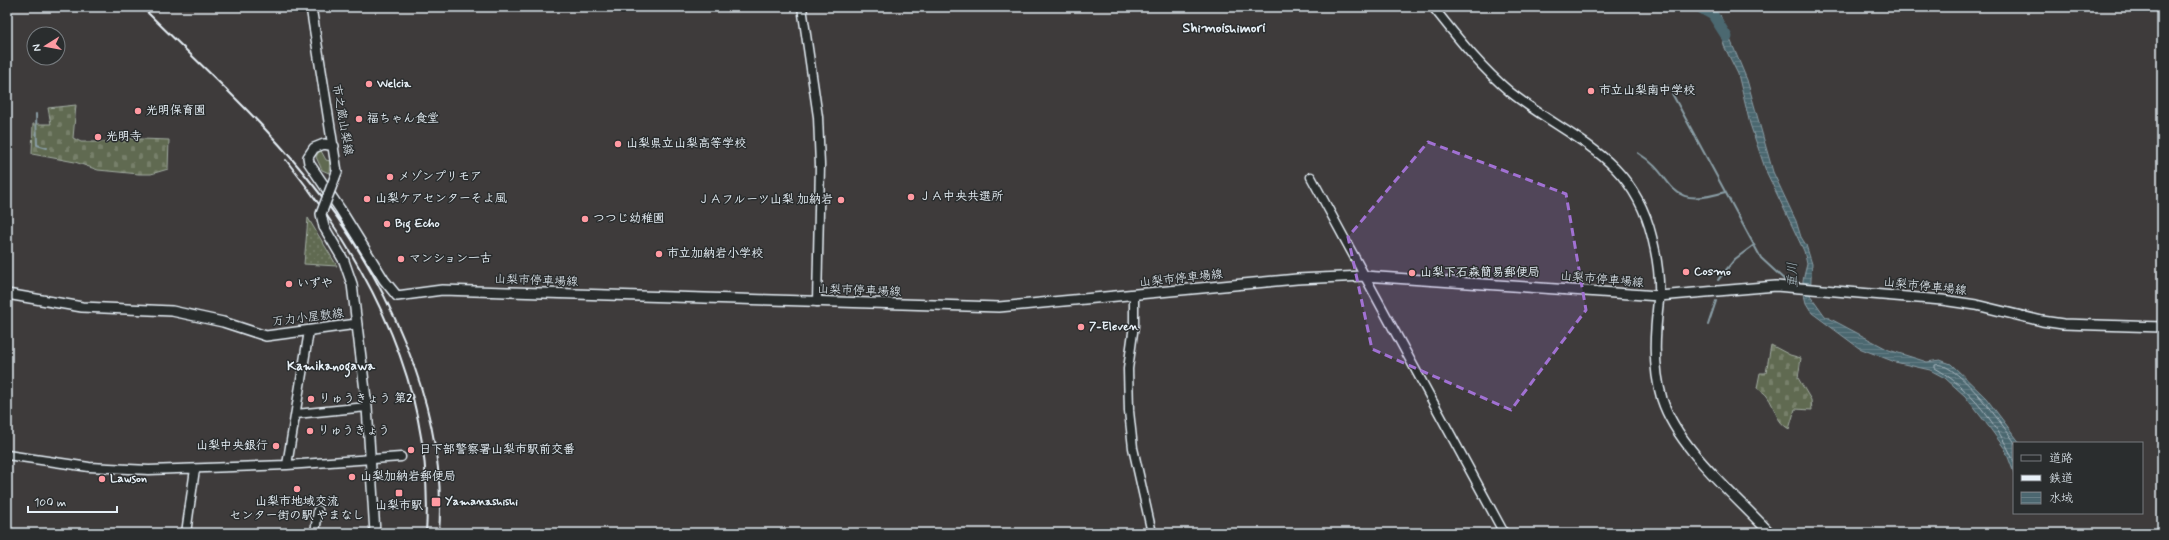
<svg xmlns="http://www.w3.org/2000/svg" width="2169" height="540" font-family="Mynerve,'Klee One',sans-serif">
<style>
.grass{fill:url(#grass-tufts);stroke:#a4aea4}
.cemetery{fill:url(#cemetery-stones);stroke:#a4aea4}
.park{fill:url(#park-dots);stroke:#a4aea4}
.water{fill:url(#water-rules);stroke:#8a9ea6}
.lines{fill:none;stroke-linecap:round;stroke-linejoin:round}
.shore{stroke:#aabac2;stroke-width:1}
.stream{stroke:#8a9ea6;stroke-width:2}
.river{stroke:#4c6770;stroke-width:11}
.tertiary-casing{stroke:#e8f1f8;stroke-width:11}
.secondary-casing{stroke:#e8f1f8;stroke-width:12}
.tertiary{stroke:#2a2d2e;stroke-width:8}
.secondary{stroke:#2a2d2e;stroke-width:9}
.rail{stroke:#e8f1f8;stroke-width:2}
.secondary-bridge-casing{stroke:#e8f1f8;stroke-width:12;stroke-linecap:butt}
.secondary-bridge{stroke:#2a2d2e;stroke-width:9}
.marked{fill:#a171d3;fill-opacity:0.2;stroke:#a171d3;stroke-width:3;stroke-dasharray:8 5;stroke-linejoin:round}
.poi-dot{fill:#ff9aa2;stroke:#2a2d2e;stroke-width:1.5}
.labels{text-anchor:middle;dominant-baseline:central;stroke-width:3;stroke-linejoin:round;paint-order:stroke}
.poi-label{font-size:12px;font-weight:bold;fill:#e8f1f8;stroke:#2a2d2e;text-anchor:start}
.street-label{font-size:12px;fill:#e8f1f8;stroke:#2a2d2e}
.water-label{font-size:13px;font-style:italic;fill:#aabac2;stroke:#2a2d2e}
.neighbourhood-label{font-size:13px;font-weight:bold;fill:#e8f1f8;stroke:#2a2d2e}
.quarter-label{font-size:14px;font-weight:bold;fill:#e8f1f8;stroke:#2a2d2e}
</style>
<defs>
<pattern id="grass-tufts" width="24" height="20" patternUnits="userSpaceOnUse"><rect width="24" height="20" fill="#606a51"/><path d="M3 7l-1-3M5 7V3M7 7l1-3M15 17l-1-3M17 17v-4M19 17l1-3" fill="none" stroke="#77806b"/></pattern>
<pattern id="cemetery-stones" width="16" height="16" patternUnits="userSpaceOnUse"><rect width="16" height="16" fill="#606a51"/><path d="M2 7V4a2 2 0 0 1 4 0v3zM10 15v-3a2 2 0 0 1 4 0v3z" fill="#77806b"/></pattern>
<pattern id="park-dots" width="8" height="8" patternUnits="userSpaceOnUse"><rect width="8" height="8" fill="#606a51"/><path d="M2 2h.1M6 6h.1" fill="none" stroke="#77806b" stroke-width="1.8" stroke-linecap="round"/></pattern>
<pattern id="water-rules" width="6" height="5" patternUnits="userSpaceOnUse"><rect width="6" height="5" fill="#4c6770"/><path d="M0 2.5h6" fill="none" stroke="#667d85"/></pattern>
</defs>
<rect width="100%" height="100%" fill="#3e3b3b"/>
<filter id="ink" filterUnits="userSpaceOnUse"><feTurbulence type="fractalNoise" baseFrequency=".025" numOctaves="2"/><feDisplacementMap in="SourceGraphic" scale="8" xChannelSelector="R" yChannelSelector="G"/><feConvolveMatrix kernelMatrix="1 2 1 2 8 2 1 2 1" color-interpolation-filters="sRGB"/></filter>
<g filter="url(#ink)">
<path class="grass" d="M320,149l6,11 4,1 -1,12 -7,-3 -6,-13z"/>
<path class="cemetery" d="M76,105l-3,33 8,4h24l9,-4 55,2 -1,29 -17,5h-12l-41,-4 -23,-8 -43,-8 1,-30h18l-3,-16z
M1771,345l19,10 11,3 -3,20 13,22 1,10 -17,-1 -6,20c-14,-8 -13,-21 -22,-33 -2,-3 -7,-6 -10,-8l3,-15h6z"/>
<path class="park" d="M308,218l29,48 -33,-2z"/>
<path class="water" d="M1720,15l27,65 26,92 23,49 5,16 5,8 6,19 -2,31 15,21 64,34 38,12 13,-2 11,4 35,34 34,45h-6v30l-9,-24 -16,-22 -24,-31 -20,-18 -15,-8 -35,-8 -36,-14 -47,-35 -6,-10 -3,-12v-11l4,-16 -3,-13 -38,-80 -16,-47 -12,-50 -13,-26 -5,-16z"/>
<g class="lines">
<path class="shore" d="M2014,462c-14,-35 -46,-76 -79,-94v-3c20,-6 69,61 80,78"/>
<path class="stream" d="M1713,15l1,-8
M1668,86l93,172 27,25
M36,114l1,31 10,3
M1638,153c40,24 25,58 87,39
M1718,280l17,-21 19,-14
M1708,325l8,-24"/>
<path class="river" d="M1699,7l14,8 14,22"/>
<g class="tertiary-casing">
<path id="tertiary" d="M802,7l16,110 2,48 -3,137
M1433,7c24,30 47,60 77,85 59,47 122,62 142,145 5,20 8,39 7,59
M1311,177l193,356
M1134,296v29l-6,44 1,42 4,37 19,85
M296,414l71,-7
M7,455l82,12 60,3 138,-5 114,-8
M287,465l22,-134
M186,533l9,-64
M315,533l3,-23"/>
</g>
<g class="secondary-casing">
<path id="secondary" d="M311,7l26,165
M334,146l-10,-2 -10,4 -6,9 1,6 31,46 44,71 13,16 45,-6 557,17 298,-28 67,-3 295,20 117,-10 166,14 34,5 66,16 21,3 99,3
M324,227l20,34 8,23 15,123 8,126
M7,294l75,13 90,4 51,11 43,14 91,-12
M1659,296c-4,35 -7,69 3,103 16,50 73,96 108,134"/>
</g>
<use href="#tertiary" class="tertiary"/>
<use href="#secondary" class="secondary"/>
<path class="rail" d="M142,7c55,55 115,108 164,169 78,96 143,231 133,357
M286,160c86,108 149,232 140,373"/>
<g class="secondary-bridge-casing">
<path id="secondary-bridge" d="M324,227l-3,-13 16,-42"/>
</g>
<use href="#secondary-bridge" class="secondary-bridge"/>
</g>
</g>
<path class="marked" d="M1428,142l138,52 20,116 -75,100 -139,-61 -24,-112z"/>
<g class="poi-dot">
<circle cx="369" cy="84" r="4"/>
<circle cx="1591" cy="91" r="4"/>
<circle cx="138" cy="111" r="4"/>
<circle cx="359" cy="119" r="4"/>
<circle cx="98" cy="137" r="4"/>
<circle cx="618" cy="144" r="4"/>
<circle cx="390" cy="177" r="4"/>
<circle cx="911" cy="197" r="4"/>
<circle cx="367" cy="199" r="4"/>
<circle cx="841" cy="200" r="4"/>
<circle cx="585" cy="219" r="4"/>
<circle cx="387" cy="224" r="4"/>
<circle cx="659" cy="254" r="4"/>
<circle cx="401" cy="259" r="4"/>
<circle cx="1686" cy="272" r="4"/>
<circle cx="1412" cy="273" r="4"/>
<circle cx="289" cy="284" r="4"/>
<circle cx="1081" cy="327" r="4"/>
<circle cx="311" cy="399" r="4"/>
<circle cx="310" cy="431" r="4"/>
<circle cx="276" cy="446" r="4"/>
<circle cx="411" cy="450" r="4"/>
<circle cx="352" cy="477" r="4"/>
<circle cx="102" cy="479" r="4"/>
<circle cx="297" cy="489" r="4"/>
<rect x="395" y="489" width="8" height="8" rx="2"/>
<rect x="431" y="497" width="10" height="10" rx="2"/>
</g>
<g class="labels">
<g class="poi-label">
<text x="377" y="84">Welcia</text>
<text x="1599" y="91">市立山梨南中学校</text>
<text x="146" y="111">光明保育園</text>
<text x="367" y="119">福ちゃん食堂</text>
<text x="106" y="137">光明寺</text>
<text x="626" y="144">山梨県立山梨高等学校</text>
<text x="398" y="177">メゾンプリモア</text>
<text x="919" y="197">ＪＡ中央共選所</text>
<text x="375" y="199">山梨ケアセンターそよ風</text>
<text x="833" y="200" text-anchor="end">ＪＡフルーツ山梨 加納岩</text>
<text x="593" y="219">つつじ幼稚園</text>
<text x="395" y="224">Big Echo</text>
<text x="667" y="254">市立加納岩小学校</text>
<text x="409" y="259">マンション一古</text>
<text x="1694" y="272">Cosmo</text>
<text x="1420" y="273">山梨下石森簡易郵便局</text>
<text x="297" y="284">いずや</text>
<text x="1089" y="327">7-Eleven</text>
<text x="319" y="399">りゅうきょう 第2</text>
<text x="318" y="431">りゅうきょう</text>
<text x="268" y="446" text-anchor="end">山梨中央銀行</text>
<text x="419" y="450">日下部警察署山梨市駅前交番</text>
<text x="360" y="477">山梨加納岩郵便局</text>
<text x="110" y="479">Lawson</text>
<text x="297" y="502" text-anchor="middle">山梨市地域交流<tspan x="297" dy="14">センター街の駅 やまなし</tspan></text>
<text x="445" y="502">Yamanashishi</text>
<text x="399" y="506" text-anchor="middle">山梨市駅</text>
</g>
<g class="street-label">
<text transform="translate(342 120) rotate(80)">市之蔵山梨線</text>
<text transform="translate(1181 279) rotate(-6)">山梨市停車場線</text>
<text transform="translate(1602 280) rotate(5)">山梨市停車場線</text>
<text transform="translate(536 281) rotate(2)">山梨市停車場線</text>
<text transform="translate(1925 287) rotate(6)">山梨市停車場線</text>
<text transform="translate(859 291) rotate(2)">山梨市停車場線</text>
<text transform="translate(308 318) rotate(-7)">万力小屋敷線</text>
</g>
<g class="water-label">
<text transform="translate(1793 275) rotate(-91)">重川</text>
</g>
<g class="neighbourhood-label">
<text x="331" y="366">Kamikanogawa</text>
</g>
<g class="quarter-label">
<text x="1224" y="28">Shimoishimori</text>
</g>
</g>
<rect width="2169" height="540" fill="none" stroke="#2a2d2e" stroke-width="24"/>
<rect x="12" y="12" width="2145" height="516" fill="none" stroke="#e8f1f8" stroke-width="1.5" filter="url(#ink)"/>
<rect x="2013" y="442" width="130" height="72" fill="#2a2d2e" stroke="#767b7f"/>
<rect x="2021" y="455" width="20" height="6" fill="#2a2d2e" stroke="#767b7f"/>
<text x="2049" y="462" font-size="12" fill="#e8f1f8">道路</text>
<rect x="2021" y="475" width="20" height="6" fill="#e8f1f8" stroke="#767b7f"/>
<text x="2049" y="482" font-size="12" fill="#e8f1f8">鉄道</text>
<rect x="2021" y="492" width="20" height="12" fill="url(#water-rules)" stroke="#767b7f"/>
<text x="2049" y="502" font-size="12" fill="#e8f1f8">水域</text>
<g transform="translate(46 46) rotate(259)"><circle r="19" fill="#2a2d2e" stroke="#767b7f"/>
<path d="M0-3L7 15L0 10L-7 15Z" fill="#ff9aa2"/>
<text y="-6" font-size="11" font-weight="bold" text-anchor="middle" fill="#e8f1f8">N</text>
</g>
<path d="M28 506v6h89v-6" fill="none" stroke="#e8f1f8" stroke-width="2"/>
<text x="34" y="506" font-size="12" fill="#e8f1f8" stroke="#2a2d2e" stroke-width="3" paint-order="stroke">100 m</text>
</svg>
